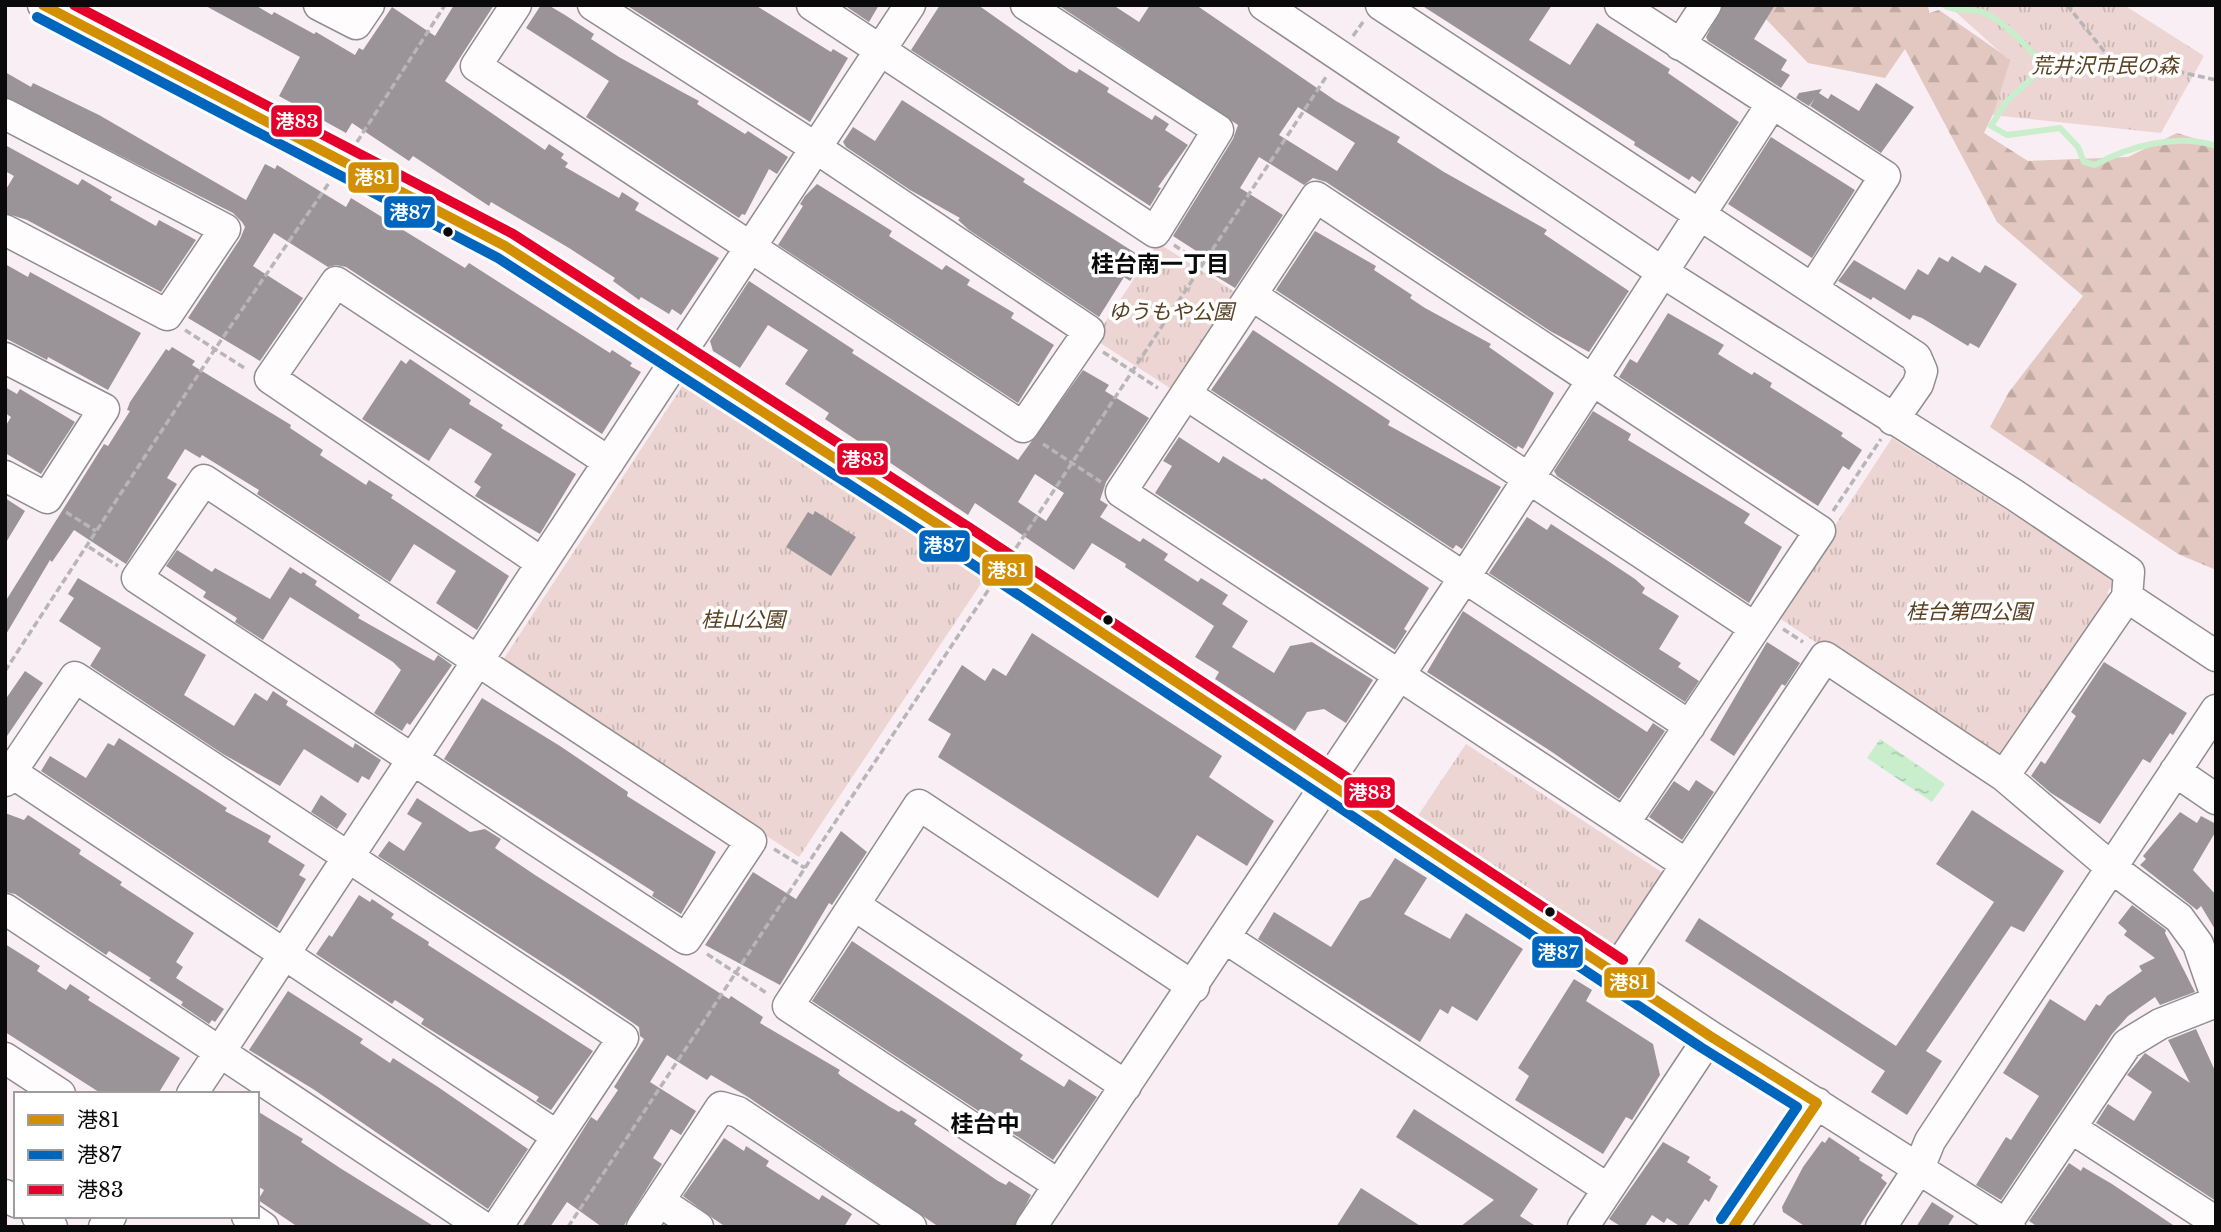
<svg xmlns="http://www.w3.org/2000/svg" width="2221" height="1232" font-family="'Libre Baskerville','Noto Sans JP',serif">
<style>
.forest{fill:url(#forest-firs)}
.park{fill:url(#park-tufts)}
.water{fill:url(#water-ripples)}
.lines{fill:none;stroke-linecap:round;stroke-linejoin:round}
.stream{stroke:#c8eecc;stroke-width:6}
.building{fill:#9a9498;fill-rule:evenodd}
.minor-casing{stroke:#918d8f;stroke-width:33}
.path{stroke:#b7b5b6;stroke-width:3.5;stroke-dasharray:7 3.5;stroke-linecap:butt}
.minor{stroke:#fefcfd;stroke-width:30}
.bus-1-casing{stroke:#fff;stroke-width:16}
.bus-2-casing{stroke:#fff;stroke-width:16}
.bus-3-casing{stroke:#fff;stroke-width:16}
.bus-1{stroke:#d38f02;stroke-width:10}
.bus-2{stroke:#0065bd;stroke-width:10}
.bus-3{stroke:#e4002b;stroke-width:10}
.bus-dot{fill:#0a0a0a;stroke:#fff;stroke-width:2.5}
.labels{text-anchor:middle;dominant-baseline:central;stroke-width:7;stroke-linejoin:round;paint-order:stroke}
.park-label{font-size:21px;font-style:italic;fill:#594022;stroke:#fff}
.neighbourhood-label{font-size:23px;font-weight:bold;fill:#0a0a0a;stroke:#fff}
.line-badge{stroke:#fff;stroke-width:2.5}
.badge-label{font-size:19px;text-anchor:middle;font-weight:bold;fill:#fff}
</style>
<defs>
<pattern id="forest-firs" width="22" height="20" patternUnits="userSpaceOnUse" patternTransform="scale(1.75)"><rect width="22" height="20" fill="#e3c8c1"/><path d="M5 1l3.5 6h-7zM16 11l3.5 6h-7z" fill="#c1aaa4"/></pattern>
<pattern id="park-tufts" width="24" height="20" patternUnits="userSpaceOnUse" patternTransform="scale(1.75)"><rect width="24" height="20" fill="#ecd5d2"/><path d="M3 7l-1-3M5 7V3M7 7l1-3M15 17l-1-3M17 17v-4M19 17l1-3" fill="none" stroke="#c9b6b3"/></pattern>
<pattern id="water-ripples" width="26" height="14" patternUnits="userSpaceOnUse" patternTransform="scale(1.75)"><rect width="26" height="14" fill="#c8eecc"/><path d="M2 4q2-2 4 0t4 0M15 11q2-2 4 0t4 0" fill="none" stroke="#aacbae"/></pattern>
</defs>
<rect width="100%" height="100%" fill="#f8eef3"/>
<path class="forest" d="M1767,5h161l1,8 10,-3 78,54 -33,69 44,28 100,-4 49,-24 39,12v425l-38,-16 -188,-127 19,-35 74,-96 -86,-74 -92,-173 -20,29 -77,-15 -43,-45z"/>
<path class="park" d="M1948,5h176l80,51 -43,77 -168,-18 17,-54z
M1158,243l83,53 -65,96 -82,-53z
M685,382l301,194 -187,281 -298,-194z
M1892,438l220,138 2,6 -7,11 5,3 -106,161 -10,2 -174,-116 -2,2 -44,-29z
M1466,744l197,129 -48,74 -198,-130z"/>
<path class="water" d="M1880,739l65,45 -13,18 -65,-44z"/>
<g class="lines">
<path class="stream" d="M1944,5c10,7 26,4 38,7 17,5 55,41 60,57l-35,32 -16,25 16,9 53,-7 18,19 6,15 11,3c34,-19 83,-32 121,-19"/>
</g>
<path class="building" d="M204,5h51l17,10 2,-3 40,22 2,-2 39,23 4,-7 4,2 29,-43 43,29 19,-31h40l-49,76 100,69 4,-6 15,10 -3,4 7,5 -3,4 54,31 3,-6 17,11 -4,7 84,48 -38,57 -9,-6 -3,5 -28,-17 -2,3 -26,-19 2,-3 -46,-30 -78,-46 -2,4 -76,-50 -4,5 -57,-38 -6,10 -67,-37 21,-39z
M541,5h7l17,10 29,19 -3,5 28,18 65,36 15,8 -2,3 48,30 3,-3 40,26 -11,17 -8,-5 -24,46 -3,-1 -3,4 -153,-101 23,-36 -83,-53z
M626,5h129l76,47 2,-3 15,9 -38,64z
M844,5h35l-10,17z
M940,5h38l92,65 7,3 2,-4 30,19 -2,4 45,28 3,-5 14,9 -4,6 23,15 -30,42 3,1 -11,18 -239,-156z
M1058,5h55l26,17 11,-17h46l140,96 64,36 -3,5 47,30 103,58 -3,4 85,57 -40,61 -39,-21 -224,-149 -13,-4 -9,7 -45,-28 -19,31 43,27 -48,73 -26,-16 6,-9 -42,-27 60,-97 5,-14zM1298,107l57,36 -18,28 -58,-36z
M1421,5h131l-23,35 41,25 27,-42 73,46 -2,4 71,49 -39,60 -8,-6 -3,4 -55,-35 1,-3z
M1723,5h52l-21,34 33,21 -6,10 9,5 -9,13 -73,-47 -2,-4z
M5,72l26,15 2,-4 66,32 147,85 19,-36 10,5 2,-4 69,42 5,-9 114,70 4,-5 141,90 2,-3 20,13 -2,3 11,6 -39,62 -256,-167 -10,-2 -8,2 -54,-34 -21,33 50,32 -43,63 -72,-43 52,-79 5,-12 -3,-5 -9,-9 -228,-116z
M1876,83l38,24 -33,46 -71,-47 5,-8 -6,8 -13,-8 3,-5 23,-4 -3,4 9,6 3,-5 28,17z
M902,100l123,79 -2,3 122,77 -15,22 -6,-4 -25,40 -130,-87 -11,-10 2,-2 -50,-28 -64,-43 -3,-5 10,-15 22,14z
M1771,137l84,53 -43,68 -84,-54z
M5,145l73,40 4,-6 30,18 -2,3 46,26 3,-6 37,20 -35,52 -134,-72 -22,-7v-22l9,-15 -9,-5z
M817,184l75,47 -3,5 53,34 4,-5 24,15 -3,5 47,28 -3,5 43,27 -36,58 -240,-158 25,-39 -3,-2 5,-8z
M1315,231l61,35 -2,4 38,25 -2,3 15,10 66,36 -2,3 65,46 -31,56 -5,-3 -2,3 -240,-159z
M1952,256l28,17 5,-8 32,19 -38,64 -9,-5 -2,3 -46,-28 -9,-3 -3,5 -37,-23 -2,3 -33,-19 16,-21 51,30 13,-21 10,6 11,-18 9,5z
M5,264l23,13 2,-5 111,61 -33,57 -60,-33 -1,3 -42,-22z
M749,281l105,69 -2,3 166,107 65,-90 26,15 -4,6 44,27 -43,64 -6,18 8,5 -8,12 40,25 3,-4 25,16 -4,6 34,22 3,-4 27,17 -6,9 26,17 -16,26 42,26 16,-27 22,-4 61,38 -27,43 -22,-14 -17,3 -12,19 -80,-52 4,-7 -24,-15 19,-31 -89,-59 1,-3 -34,-21 -18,27 -99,-67 -7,12 -143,-96 4,-6 -44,-29 23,-34 -40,-25 -28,43 -27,-17 -3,-10zM1035,474l29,19 -18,28 -28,-19z
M1668,313l56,32 -6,9 34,21 2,-3 18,11 -2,4 73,46 -2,3 21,14 -13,20 -6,-4 -25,40 -199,-129 11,-18 7,4z
M1253,330l137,91 -2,4 113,62 -39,62 -6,-4 -3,4 -242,-159z
M172,347l23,14 -3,4 99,60 -1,3 33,22 -3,5 46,30 3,-5 24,15 -2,3 118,78 -32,54 -41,-27 20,-32 -42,-27 -24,38 -133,-88 2,-4 -57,-35 -2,3 -15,-9 -18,29 10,6 -51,80 -52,-34 -22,32 -2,-2 -45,76v-34l99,-158 4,2 22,-35 -3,-1 3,-8 36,-53 3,2z
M410,359l61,41 -2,4 34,21 -2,3 75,46 -36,60 -65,-38 6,-9 -7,-5 18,-28 -42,-26 -21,33 -67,-42 39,-59 5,4z
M5,387l12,7 3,-5 55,33 -34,52 -36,-21v-26l6,-10 -6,-4z
M1593,411l38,23 -3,6 122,74 -6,9 38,24 -33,56 -192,-127 -3,-5z
M1179,437l40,26 4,-7 39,24 2,-2 165,110 -25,41 3,2 -12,19 -240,-157 17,-27 -9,-5z
M5,498l20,13 -20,33z
M815,511l41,26 -25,39 -45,-29 22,-35 5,3z
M1527,517l20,13 4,-6 51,33 33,22 10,9 -3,5 37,23 -20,33 22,14 -3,4 21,14 -14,21 -196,-129z
M177,550l35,22 3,-4 55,31 20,-32 11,7 2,-2 14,9 -2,4 45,30 -2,3 76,43 4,-6 14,10 -42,60 -3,-2 -5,8 -28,-18 27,-43 -8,-8 -103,-65 -27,43 -28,-18 2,-4 -34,-21 3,-5 -40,-26z
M78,578l128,77 -22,40 50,31 21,-33 12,8 6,-10 15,10 -2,4 67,43 2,-5 26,17 -12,20 -7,-4 -4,7 -54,-34 -24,37 -57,-32 -133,-88 11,-18 -42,-27 15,-23 -6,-4z
M1463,611l184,121 6,-9 12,8 -46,68 -67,-47 -125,-80z
M1032,633l190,123 -13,21 65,44 -27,45 -50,-31 -39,63 -220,-141 13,-23 -23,-14 34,-55 23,16 8,-13 13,8z
M1767,642l33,21 -15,23 -3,-2 -48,72 -24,-16z
M2104,662l83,51 -14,22 -3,-2 -20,30 -7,-4 -43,65 -49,-31 -20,-17 10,-15 4,3 31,-48 -5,-4z
M25,671l18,12 -38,56v-39z
M482,698l78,48 68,46 -1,4 89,56 -35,62 -29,-18 2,-4 -210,-133z
M119,738l108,70 -2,3 46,25 -3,6 37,23 -6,10 7,4 -29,49 -236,-157 9,-15 36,22 22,-35 6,3z
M1696,780l18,12 -32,48 -33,-23 25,-36 15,10z
M321,795l26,19 -10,15 -26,-17z
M417,798l53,34 15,-3 16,10 -6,9 40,27 194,124 2,-3 32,21 -3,6 80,47 -2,3 3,3 49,31 9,5 2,-2 16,10 -3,4 84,57 8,4 3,-4 22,14 -17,32h-75l-191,-130 -37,-22 -4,5 -40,-25 -17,27 46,29 -15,24 -10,-6 -18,29 9,6 -39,63h-21l-35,-25 -17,25h-28l69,-110 6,4 21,-31 -4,-3 30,-48 -4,-3 -1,-9 -71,-48 -190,-123 11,-15 15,10 18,-28 -15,-9z
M1972,810l92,61 -40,61 -13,-6 -85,125 16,10 -35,54 -36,-23 14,-21 -200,-130 14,-23 197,128 98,-144 -58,-38z
M2180,812l17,11 4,-7 15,8v7l-23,39 23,25v36l-15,-25 -4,4 -57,-45 6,-6 -3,-3z
M5,813l19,7 4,-5 53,35 -2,4 43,28 -2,3 74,48 -18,29 7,5 -7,11 48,31 -9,13 -3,-2 -3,4 -28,-19 2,-3 -34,-22 2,-2 -42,-27 -3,4 -91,-61 -10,-2z
M841,831l26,21 -35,53 -3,-2 -49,82 -75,-40 48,-73 43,27z
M1395,858l32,20 -23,36 46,25 16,-26 57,36 -46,72 -25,-15 -4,8 -8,-5 -20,33 -162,-103 16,-27 57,35 29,-46 10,-4z
M359,895l11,7 2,-3 22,15 -3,4 38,24 -1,3 165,106 -42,59 -15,-9 3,-4 -118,-73 3,-5 -29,-19 -3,4 -76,-50 13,-19 3,2z
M2132,905l34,25 -1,3 30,59 -35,13 -5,-8 -27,19 -16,18 -111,166 -25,-15 30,-48 5,3 28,-44 -36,-23 47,-74 35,22 11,-17 4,2 7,-10 35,-25 -3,-5 16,-8 -31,-23 3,-4 -9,-8z
M852,941l171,114 -3,4 44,28 5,-8 28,18 -44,63 -241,-159z
M5,944l35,22 -3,5 29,19 4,-6 20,13 -2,3 92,58 -22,36h-56l-97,-62z
M1574,979l18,11 -6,11 67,43 7,31 -28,45 -6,-3 -23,37 -88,-54 14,-24 -11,-8z
M288,991l75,48 -3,4 30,20 3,-5 45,29 90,62 -40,60 -175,-120 -64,-39z
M2196,1029l20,44v128l-120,-78 12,-19 26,17 18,-29 -25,-17 18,-22 45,30 -22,-43z
M1414,1109l124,80 -18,27 17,11h-77l34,-27 -98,-63z
M257,1111l46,28 -2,3 39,26 95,59h-137l-40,-27 6,-10 -7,-4z
M1829,1137l31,21 -1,2 24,15 -2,3 6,5 -28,44h-53l-23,-15 -1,-5 21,-40 19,-26 3,2z
M724,1138l20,13 2,-5 23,15 -3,5 53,34 3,-5 30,19 -8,13h-118l-12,-8 -31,-23z
M1663,1142l27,15 -3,5 24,15 -2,3 9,6 -9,16 -4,-3 -18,28h-6l-14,-9 -3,5 -12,-8 -8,12h-22l-13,-8z
M2069,1163l12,8 2,-4 29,17 64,43h-138l-9,-6z
M1361,1188l61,39h-86z
M1932,1202l22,14 -7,11h-31z"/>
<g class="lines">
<g class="minor-casing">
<path id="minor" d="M43,5l462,241 457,294 748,496 300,191
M319,5l37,19 13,-19
M516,5l-40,61 547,361 66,-96 -273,-183 -223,-143
M812,5l343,227 63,-102 -192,-125
M1264,5l398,267 351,222 116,78 -2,25 -123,179
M1381,5l535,352 6,14 -4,13 -25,36
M1620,5l265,171 -72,112
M1680,45l26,-40
M5,114l220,115 -58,86 -162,-85
M1253,296l502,332
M5,358l99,51 -57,89 -42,-22
M1187,395l503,331
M204,480l547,361 -65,98 -549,-361z
M542,563l-272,-185 66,-96 273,180
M2127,597l89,59
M2175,771l41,28
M11,772l546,364
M5,781l70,-104 548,361 -126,189
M1625,822l195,-291 -504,-334 -195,295 565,372
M854,905l272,181
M5,909l478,318
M1225,938l383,251
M1615,972l210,-315 179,119 108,92 67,50 19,26 18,52
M5,1058l55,36
M192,1094l718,-1089
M2071,1128l145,94
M1059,1185l-271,-179 131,-201 275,182
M5,1195l11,7
M659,1201l39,26
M37,1216l15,11
M247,1216l16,11
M2006,1224l121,-180 33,-20 56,-22
M104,1227l7,-11
M642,1227l79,-120 17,5 173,115
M1031,1227l433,-649 307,-473
M1583,1227l127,-191
M1733,1227l84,-124
M1881,1227l38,-59 11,-27 286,-431"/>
</g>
<path class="path" d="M2067,5l41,51 108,24
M1353,36l10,-14
M357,142l88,-137
M1174,245l28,19
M185,330l61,39
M1103,352l55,36
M1043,444l58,38
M1833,511l48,-72
M66,512l30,19
M89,547l29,19
M1016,548l310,-471
M1783,629l20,13
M5,671l210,-322 114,-166
M774,849l31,19
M707,954l61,40
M568,1227l421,-638"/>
<use href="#minor" class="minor"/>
<g class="bus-1-casing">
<path id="bus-1" d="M43,5l462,241 457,294 748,496 107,67 -84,124"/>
</g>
<g class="bus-2-casing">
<path id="bus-2" d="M37,17l461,241 456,294 748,496 95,59 -76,112"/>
</g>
<g class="bus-3-casing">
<path id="bus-3" d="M74,5l439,229 457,294 653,432"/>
</g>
<use href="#bus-1" class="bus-1"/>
<use href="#bus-2" class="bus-2"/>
<use href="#bus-3" class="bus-3"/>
</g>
<g class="bus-dot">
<circle cx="448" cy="232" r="6"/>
<circle cx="1108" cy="620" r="6"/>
<circle cx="1550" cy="912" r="6"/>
</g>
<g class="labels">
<g class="park-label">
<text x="2105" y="66">荒井沢市民の森</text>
<text x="1171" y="312">ゆうもや公園</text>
<text x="1969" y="612">桂台第四公園</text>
<text x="743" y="620">桂山公園</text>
</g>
<g class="neighbourhood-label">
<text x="1160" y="264">桂台南一丁目</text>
<text x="985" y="1124">桂台中</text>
</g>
</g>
<g class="line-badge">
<rect x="270" y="104" width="53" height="34" rx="7" fill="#e4002b"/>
<rect x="347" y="161" width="53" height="33" rx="7" fill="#d38f02"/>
<rect x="383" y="195" width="53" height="34" rx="7" fill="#0065bd"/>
<rect x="836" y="442" width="53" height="34" rx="7" fill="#e4002b"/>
<rect x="918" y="529" width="53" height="34" rx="7" fill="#0065bd"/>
<rect x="981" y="553" width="53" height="34" rx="7" fill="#d38f02"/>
<rect x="1343" y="776" width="53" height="33" rx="7" fill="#e4002b"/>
<rect x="1531" y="935" width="53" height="34" rx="7" fill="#0065bd"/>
<rect x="1603" y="966" width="53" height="33" rx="7" fill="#d38f02"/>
</g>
<g class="badge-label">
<text x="297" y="128">港83</text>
<text x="374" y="184">港81</text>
<text x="410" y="219">港87</text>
<text x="863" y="466">港83</text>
<text x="944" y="552">港87</text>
<text x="1007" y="577">港81</text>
<text x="1370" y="799">港83</text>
<text x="1558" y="959">港87</text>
<text x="1629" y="989">港81</text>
</g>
<rect width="2221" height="1232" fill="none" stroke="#0a0a0a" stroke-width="14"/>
<rect x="14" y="1092" width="245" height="126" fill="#ffffff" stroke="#9d9d9d" stroke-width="2"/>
<rect x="28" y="1115" width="35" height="10" fill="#d38f02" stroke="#9d9d9d" stroke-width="2"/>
<text x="77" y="1127" font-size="21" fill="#0a0a0a">港81</text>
<rect x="28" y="1150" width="35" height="10" fill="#0065bd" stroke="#9d9d9d" stroke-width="2"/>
<text x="77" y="1162" font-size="21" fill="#0a0a0a">港87</text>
<rect x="28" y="1185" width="35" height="10" fill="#e4002b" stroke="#9d9d9d" stroke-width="2"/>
<text x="77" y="1197" font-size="21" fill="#0a0a0a">港83</text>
</svg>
